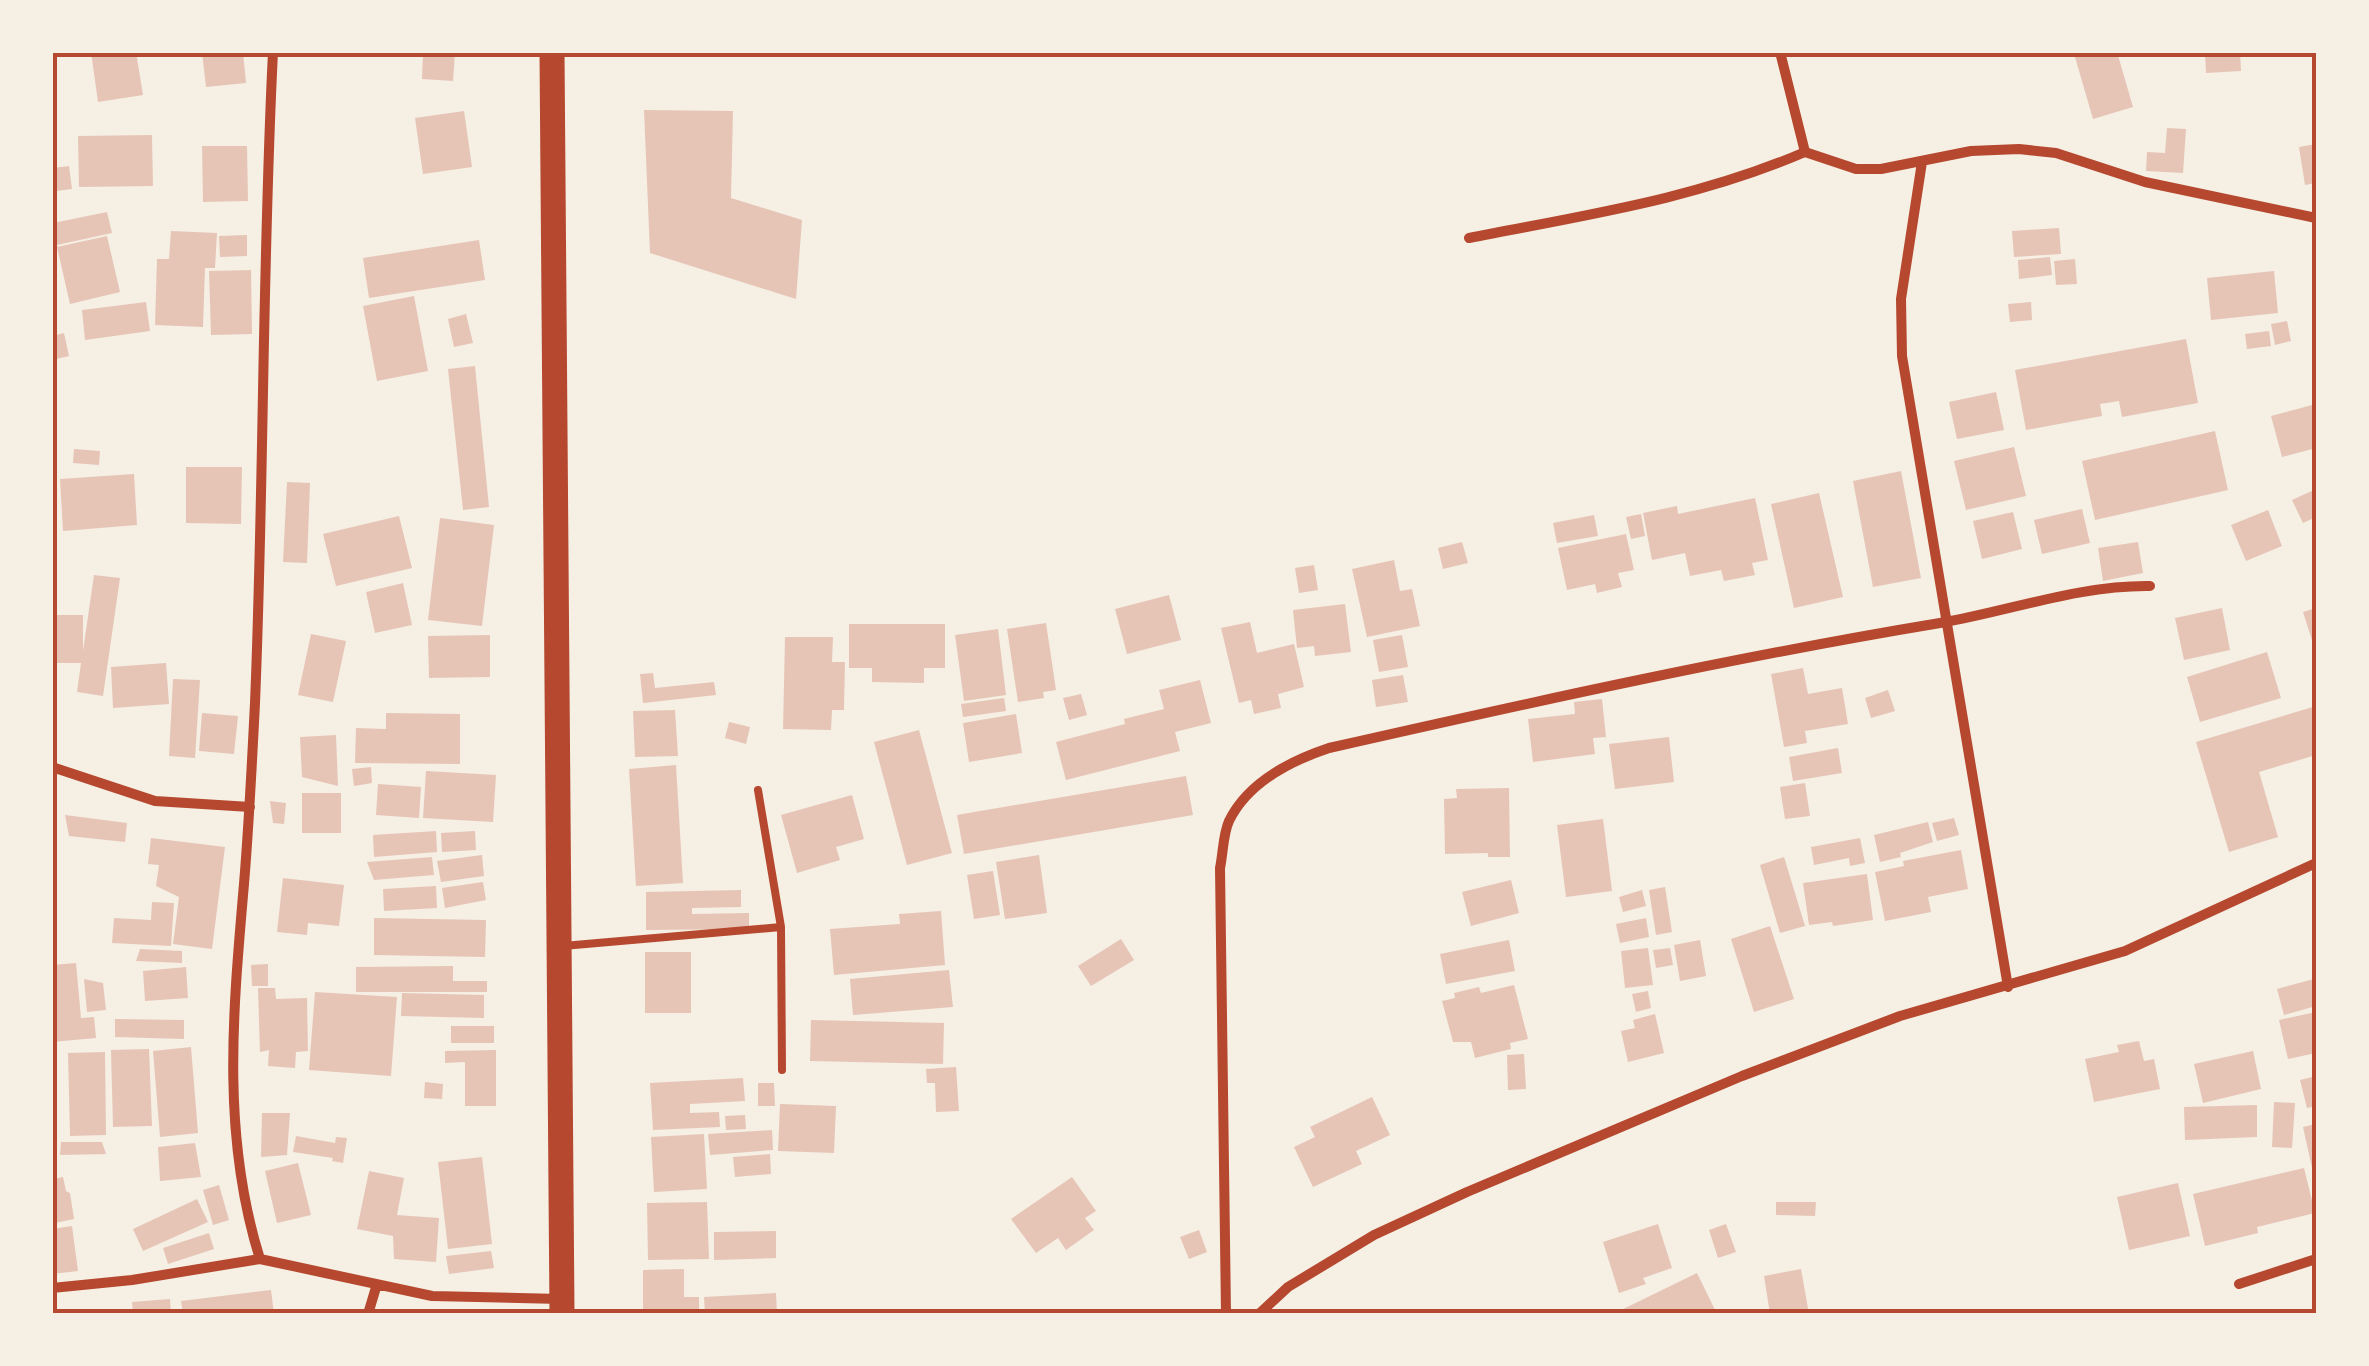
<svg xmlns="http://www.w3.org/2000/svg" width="2369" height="1366" font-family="'Asap Condensed',sans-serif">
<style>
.building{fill:#e6c5b7}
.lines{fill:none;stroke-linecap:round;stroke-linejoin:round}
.service{stroke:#b5482f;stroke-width:8}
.minor{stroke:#b5482f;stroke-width:10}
.primary{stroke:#b5482f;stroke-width:25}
.neatline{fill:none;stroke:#b5482f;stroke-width:4}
</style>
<rect width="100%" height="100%" fill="#f6efe4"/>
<path class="building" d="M91,52h45l7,43 -45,7z
M202,52h41l3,31 -40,4z
M423,52h32l-2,29 -31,-2z
M2090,52h27l16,55 -40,12 -18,-62z
M2205,52h35l1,19 -35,2z
M644,110l89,1 -2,87 71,22 -6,79 -146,-46z
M464,111l8,56 -49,7 -8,-56z
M2167,128l19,1 -3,44 -37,-2 1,-19 18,1z
M152,135l1,51 -74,1 -1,-51z
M2316,144v39l-11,2 -6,-38z
M202,146h45l1,55 -45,1z
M69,166l3,23 -16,2 -3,-23z
M107,212l5,21 -55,12 -4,-22z
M2059,228l2,26 -47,3 -2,-26z
M171,231l46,2 -2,35h-10l-2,59 -48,-2 2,-66h12z
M247,235v21l-27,1 -1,-21z
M107,236l13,56 -50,12 -13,-57z
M479,240l6,40 -116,18 -6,-40z
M2050,257l2,18 -33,4 -1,-19z
M2075,259l2,25 -21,1 -2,-24z
M251,270l1,64 -41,1 -2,-64z
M2274,271l4,42 -67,7 -4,-42z
M414,296l14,75 -51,10 -14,-75z
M146,302l4,29 -65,9 -3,-30z
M2031,302l1,18 -22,2 -2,-18z
M466,314l7,29 -19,4 -6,-28z
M2287,321l4,20 -16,4 -4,-21z
M2269,331l2,15 -24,3 -2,-15z
M64,333l5,23 -17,4v-24z
M2186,339l12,64 -76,14 -3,-16 -19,3 2,12 -76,14 -11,-60z
M475,366l14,141 -26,3 -15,-141z
M1996,392l8,38 -47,9 -8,-37z
M2312,405l4,15v28l-34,9 -11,-41z
M2215,431l13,59 -133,30 -13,-59z
M2014,447l12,49 -60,14 -12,-49z
M74,449l26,2 -1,14 -26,-2z
M186,467h56l-1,57 -55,-1z
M1901,471l20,107 -48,9 -20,-106z
M134,474l3,51 -74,6 -3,-52z
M287,482l23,1 -3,80 -24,-1z
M2316,489v28l-13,6 -11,-23z
M1819,493l24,104 -49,11 -23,-104z
M1755,498l13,62 -16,3 3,12 -31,6 -3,-11 -31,6 -5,-23 -33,7 -9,-47 34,-7 1,8z
M2082,509l8,34 -48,11 -8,-34z
M2268,510l14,36 -36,15 -15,-36z
M2013,512l9,37 -40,10 -9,-38z
M1641,514l4,22 -14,3 -5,-22z
M1594,515l4,21 -41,7 -4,-20z
M399,516l13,52 -76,18 -13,-52z
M440,518l54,7 -12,101 -54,-6z
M1626,534l8,36 -16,3 4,14 -25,6 -2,-9 -28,6 -9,-42z
M1462,542l6,21 -25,6 -5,-21z
M2138,542l5,31 -40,8 -5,-33z
M1394,560l6,31 12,-2 8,37 -53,11 -15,-68z
M1314,565l4,25 -19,3 -4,-25z
M94,575l26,3 -17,118 -26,-4 4,-29h-29v-48h31v36z
M403,583l9,42 -37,8 -9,-41z
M1169,595l12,45 -54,14 -12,-45z
M1345,604l6,48 -36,4 -1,-10 -17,2 -4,-38z
M2222,608l8,42 -46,10 -9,-42z
M2316,608v45l-13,-41z
M1250,622l7,31 37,-9 10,43 -26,7 3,14 -27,6 -3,-14 -12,3 -18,-75z
M1046,623l10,67 -13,2 1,6 -26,4 -11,-73z
M849,624h96v44h-21v15l-52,-1v-14h-23z
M998,629l8,66 -42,6 -9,-66z
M311,634l35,7 -13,61 -35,-7z
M490,635v42l-61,1 -1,-42z
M1402,635l6,32 -29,5 -6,-32z
M785,637h48l-1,25h13l-1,48h-12l-1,20 -48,-1z
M2267,652l14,46 -81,24 -13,-45z
M166,663l3,41 -56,4 -2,-41z
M1803,668l5,26 34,-6 6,36 -43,7 2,12 -23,4 -13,-73z
M653,673l2,15 59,-6 2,13 -73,8 -3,-29z
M1403,675l5,27 -32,5 -4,-27z
M173,679l27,1 -5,78 -26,-2z
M1200,680l11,43 -36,9 5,19 -114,29 -10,-38 69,-18 -1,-5 40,-10 -5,-19z
M1888,690l7,21 -24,7 -6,-20z
M1081,694l6,21 -18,5 -6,-22z
M1004,698l2,13 -43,6 -2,-13z
M1602,699l4,38 -13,1 2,16 -62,8 -5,-43 47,-5 -1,-12z
M2316,706v49l-57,17 19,65 -49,15 -33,-110z
M675,710l3,46 -43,1 -2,-46z
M202,713l36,3 -4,38 -35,-3z
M386,713l74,1v50l-105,-1 1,-35 30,1z
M1016,714l6,39 -53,9 -6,-39z
M729,722l21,5 -4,17 -21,-6z
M919,730l33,123 -45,12 -33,-123z
M336,735l2,51 -36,-9 -2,-40z
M1669,737l5,45 -59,7 -6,-45z
M1838,748l4,25 -49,8 -4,-24z
M676,765l7,118 -47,3 -7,-117z
M371,767l1,16 -18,3 -2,-17z
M426,771l70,4 -3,47 -70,-4z
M1186,776l7,39 -229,39 -7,-39z
M1805,783l5,33 -25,3 -5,-32z
M378,784l43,3 -2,31 -43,-3z
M1509,788l1,69h-22v-4l-43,1 -1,-55 13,-1 -1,-9z
M302,793h39v40h-39z
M852,795l12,44 -28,8 4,13 -43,13 -16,-58z
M270,801l16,2 -2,21 -11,-1z
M65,815l62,8 -2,19 -56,-6z
M1954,818l5,17 -22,6 -5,-18z
M1603,819l9,72 -46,6 -9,-72z
M1928,822l5,20 -33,11 1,4 -21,5 -6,-27z
M436,831l1,21 -63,5 -1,-22z
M475,831l1,19 -34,2 -1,-19z
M151,838l74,9 -13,102 -39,-5 6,-47 -23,-11 3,-21 -11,-1z
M1860,838l5,25 -15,3 -1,-8 -35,7 -3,-18z
M1961,850l7,39 -40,8 3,15 -46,9 -10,-49 29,-6 -1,-5z
M482,855l2,21 -43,6 -4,-21z
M1039,855l8,58 -42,6 -9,-57z
M432,857l2,18 -60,5 -7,-18z
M1784,857l21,69 -25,7 -20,-68z
M993,871l7,44 -26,4 -7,-44z
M1867,874l6,46 -40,6 -1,-4 -23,3 -6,-42z
M283,878l61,7 -5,41 -31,-3 -1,12 -30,-3z
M1511,880l8,33 -48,13 -9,-34z
M483,882l3,18 -41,8 -3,-20z
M436,886l1,22 -53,3 -1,-22z
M1665,887l7,45 -16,3 -7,-45z
M741,890v17l-49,1v6l57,-1v16l-103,1v-38z
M1642,890l4,16 -23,6 -4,-15z
M152,902l22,1 -3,43 -59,-3 2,-25 37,2z
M941,911l4,54 -111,10 -4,-46 70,-5 -1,-10z
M374,918l112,2 -1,37 -111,-2z
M1646,918l3,19 -29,6 -4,-19z
M1770,926l24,73 -40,13 -23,-73z
M1121,939l13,21 -43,26 -13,-20z
M1509,940l6,31 -69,13 -6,-30z
M1700,940l6,36 -26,5 -6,-36z
M1648,948l5,37 -28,3 -4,-37z
M1670,948l3,17 -17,3 -3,-18z
M140,949l42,2v12l-46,-2z
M645,952h46v61h-46z
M76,963l5,55 13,-1 2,21 -44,4v-77z
M268,964v22h-16l-1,-21z
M453,966v15h34v11h-131v-25z
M186,967l2,31 -43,3 -2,-30z
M949,970l4,37 -100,8 -3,-36z
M84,979l19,4 3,27 -19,2z
M2314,979l2,27 -32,9 -7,-26z
M1514,985l14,54 -18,4 1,6 -36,9 -4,-16h-18l-11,-41 13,-3 -1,-5 25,-6 2,6z
M258,988h17l1,11 31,-1 1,53 -12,1 -1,16 -27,-2 1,-16 -9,2z
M1648,991l3,17 -15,4 -4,-18z
M315,992l82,5 -6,79 -82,-6z
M402,993l82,2v23l-83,-2z
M2316,1012v41l-28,6 -9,-39z
M1655,1014l9,39 -36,9 -7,-31 14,-3 -2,-8z
M115,1019l69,1v19l-69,-2z
M811,1020l133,3 -1,41 -133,-3z
M451,1026h43v17h-43z
M2139,1041l5,20 10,-2 6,30 -66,13 -9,-43 34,-7 -2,-7z
M191,1047l7,86 -38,4 -7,-86z
M149,1049l3,77 -39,1 -2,-77z
M496,1050v56h-31v-44l-20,1v-12z
M2253,1051l8,38 -58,14 -9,-39z
M105,1052l1,83 -36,1 -2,-83z
M1524,1054l2,35 -18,1 -1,-35z
M956,1067l3,44 -23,1 -1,-29h-8l-1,-14z
M2316,1076v30l-9,2 -7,-28z
M743,1078l2,23 -55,3v9l29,-1 1,15 -67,3 -3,-47z
M425,1082l18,2 -1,15 -18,-1z
M758,1083h16l1,23h-17z
M1372,1097l18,38 -34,16 6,13 -49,23 -19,-40 21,-10 -5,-10z
M2274,1102l21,1 -3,45 -20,-1z
M780,1104l56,2 -2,47 -56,-2z
M2257,1105v32l-72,3 -1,-33z
M262,1113h28l-3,42 -26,2z
M745,1115l1,14 -20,1 -1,-14z
M2316,1124v43l-4,1 -9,-41z
M772,1130l1,20 -63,5 -2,-21z
M704,1134l3,55 -53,3 -3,-55z
M296,1136l39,7 1,-6 11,1 -4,25 -11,-2 1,-3 -40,-6z
M61,1142h41l4,12 -46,1z
M195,1143l6,34 -41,4 -2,-34z
M770,1154l1,20 -36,3 -2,-20z
M482,1157l10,87 -44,5 -10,-87z
M298,1163l13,52 -34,8 -12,-52z
M2304,1168l11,45 -58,14 1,6 -53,13 -12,-52z
M369,1171l35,7 -7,37 42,3 -3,44 -42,-3 -1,-23 -36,-7z
M63,1177l3,14 4,2 4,26 -19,4 -2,-44z
M1072,1177l24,34 -11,7 9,12 -28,20 -8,-12 -22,15 -25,-34z
M2178,1183l12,53 -61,14 -12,-53z
M219,1185l10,35 -16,5 -10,-35z
M197,1199l11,23 -65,29 -10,-22z
M707,1202l2,57 -61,1 -1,-57z
M1776,1202h40l-1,14 -39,-1z
M1658,1224l14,44 -29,10 3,6 -27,9 -16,-51z
M1726,1224l10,28 -18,6 -9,-28z
M72,1226l6,45 -26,3v-45z
M1199,1230l8,22 -18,7 -9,-22z
M776,1231v27l-62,2v-28z
M209,1233l5,16 -46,15 -5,-16z
M491,1251l3,17 -45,6 -3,-18z
M684,1269v28h15v17h-56v-44z
M1801,1269l8,45h-39l-6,-38z
M1697,1273l20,41h-104z
M271,1290l3,24h-91l-2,-13z
M776,1293l1,21h-72l-1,-17z
M170,1299l1,15h-38l-1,-12z"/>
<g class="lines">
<path class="service" d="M781,927l1,143
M563,946l218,-19 -23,-137"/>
<path class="minor" d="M273,52c-11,217 -9,434 -18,651 -3,60 -6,121 -11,181 -11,127 -23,251 16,375l172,37 129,3
M1780,52l25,100
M1922,162l-21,137 1,57 106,631
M1469,238c116,-23 227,-39 336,-86l51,17h25l90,-18 48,-2 37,4 89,29 171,36
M52,767l103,34 95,6
M2239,1284l77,-25
M52,1288l80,-8 128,-21
M368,1314l9,-30
M1226,1314l-6,-446c3,-14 3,-34 9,-47 19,-39 61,-60 100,-73 203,-46 406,-91 611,-125 70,-12 139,-38 210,-37
M1259,1314l29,-27 86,-52 93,-43 275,-116 158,-60 225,-65 191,-88"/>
<path class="primary" d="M552,52l10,1262"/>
</g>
<rect width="2369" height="1366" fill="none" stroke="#f6efe4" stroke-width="110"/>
<rect x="55" y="55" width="2259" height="1256" class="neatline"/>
</svg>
